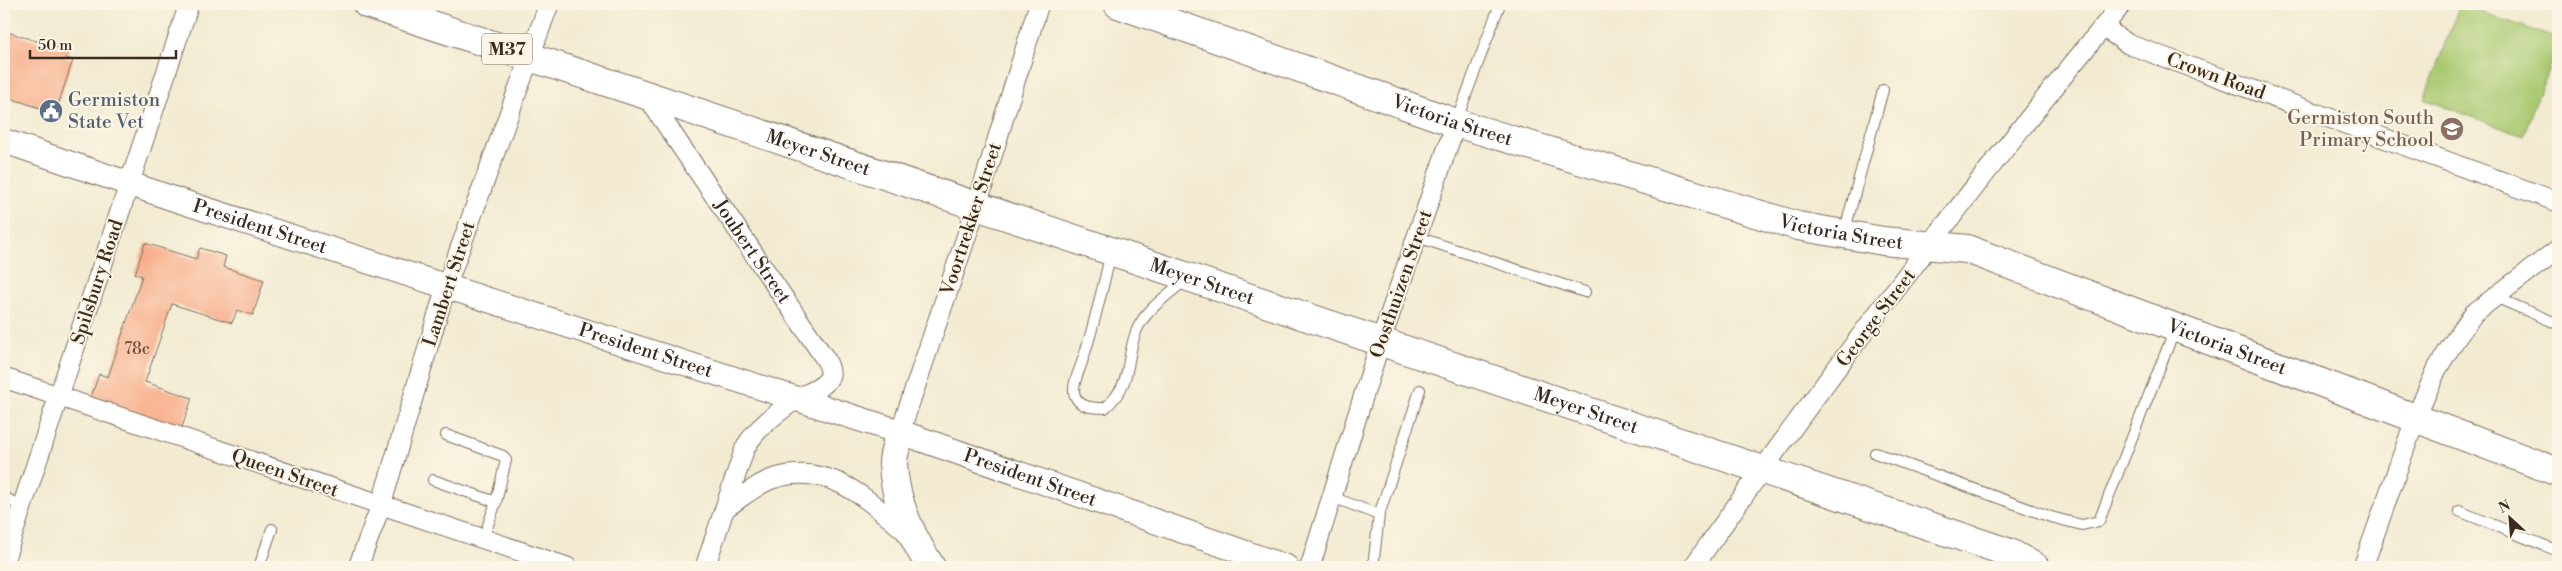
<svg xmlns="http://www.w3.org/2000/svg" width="2562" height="571" font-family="'Libre Bodoni',serif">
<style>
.green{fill:#aaca72;stroke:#727a48}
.building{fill:#f7ac87}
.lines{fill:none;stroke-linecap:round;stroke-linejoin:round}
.service-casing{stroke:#7b6e5d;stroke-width:12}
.minor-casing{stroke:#7b6e5d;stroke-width:21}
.tertiary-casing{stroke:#7b6e5d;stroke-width:26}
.secondary-casing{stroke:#7b6e5d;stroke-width:30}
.primary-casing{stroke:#7b6e5d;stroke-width:30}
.service{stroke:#fff;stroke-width:10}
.minor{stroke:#fff;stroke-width:19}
.tertiary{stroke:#fff;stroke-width:24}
.secondary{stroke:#fff;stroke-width:28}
.primary{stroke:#fff;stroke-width:28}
.labels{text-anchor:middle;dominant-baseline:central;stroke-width:4;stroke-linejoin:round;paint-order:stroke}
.number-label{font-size:16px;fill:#6a4a38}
.shield{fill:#fcf5e5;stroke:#75675a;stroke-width:1}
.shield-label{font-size:18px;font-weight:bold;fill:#3b2a1e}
.street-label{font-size:19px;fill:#3b2a1e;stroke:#fcf5e5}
.service-label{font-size:19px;fill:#4e5e75;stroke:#fcf5e5;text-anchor:start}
.education-label{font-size:19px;fill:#785e54;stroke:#fcf5e5;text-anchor:end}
</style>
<rect width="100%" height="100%" fill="#fcf5e5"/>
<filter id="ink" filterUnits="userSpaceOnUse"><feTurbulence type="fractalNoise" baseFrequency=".02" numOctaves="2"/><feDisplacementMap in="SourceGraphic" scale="10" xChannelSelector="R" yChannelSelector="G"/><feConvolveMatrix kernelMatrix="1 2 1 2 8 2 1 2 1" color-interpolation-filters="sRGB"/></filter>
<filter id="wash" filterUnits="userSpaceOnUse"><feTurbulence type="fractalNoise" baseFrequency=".0096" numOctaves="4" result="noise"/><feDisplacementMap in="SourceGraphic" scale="20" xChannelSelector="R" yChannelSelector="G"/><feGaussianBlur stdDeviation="1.12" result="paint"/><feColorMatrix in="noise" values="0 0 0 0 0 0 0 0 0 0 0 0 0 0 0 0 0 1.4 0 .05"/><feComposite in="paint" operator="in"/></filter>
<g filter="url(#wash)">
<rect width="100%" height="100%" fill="#f2ebd2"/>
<path class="green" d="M2460,4l98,35v5l-35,92 -99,-37z"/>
<g id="blocks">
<path class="building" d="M4,31l55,17v-1l10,2 -3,9 7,2 -17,51 -3,-1 -1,2 -48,-16z
M145,243l51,16 4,-11 26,8 -3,11 41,13 -11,35 -16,-5 -5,13 -60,-19 -27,78 47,16 -11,32 -91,-30 9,-26 9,3 34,-101 -7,-2z"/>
</g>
</g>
<g filter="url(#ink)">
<use href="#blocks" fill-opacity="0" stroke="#7b6e5d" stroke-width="1"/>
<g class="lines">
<g class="service-casing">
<path id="service" d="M1456,122l44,-118
M1844,233l39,-143
M1417,237l168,55
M1111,253c-9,36 -17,74 -29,109 -3,10 -11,24 -7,34 5,12 19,12 30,12 29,-26 19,-44 31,-76 8,-22 34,-38 50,-53
M2495,297l63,27
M446,435l57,21 3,4 -10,42 -13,37
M1875,453l176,64 31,8 17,-4 76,-192
M433,480l63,22
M4,497l18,10
M1332,497l47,18
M2459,511l99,40
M259,567l13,-38
M1373,567l6,-52 41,-125"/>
</g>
<g class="minor-casing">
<g id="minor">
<path d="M2103,27l25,17 430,158"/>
<path id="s1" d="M646,95l180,265c2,4 5,10 4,15 -4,14 -25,18 -35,25 -18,13 -39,28 -50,48l-40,119"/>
<path d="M4,378l563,189"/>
<path d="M900,432l76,-224 63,-204"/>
<path d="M727,507c14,-9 30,-23 45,-28 59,-19 96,22 138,56"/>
<path d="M4,561l185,-557"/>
<path d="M358,567l23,-62 65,-218 103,-283"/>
<path d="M1310,567l70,-224 76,-220"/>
<path d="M1693,567c135,-192 279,-382 429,-563"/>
<path d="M2363,567l53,-150 21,-48 16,-26 21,-30 84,-64"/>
</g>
</g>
<g class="tertiary-casing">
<g id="tertiary">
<path id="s2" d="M4,141l173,59 723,232 386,135"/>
</g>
</g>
<g class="secondary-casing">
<path id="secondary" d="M900,432c-2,10 -7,21 -7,31 1,37 18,73 38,104"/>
</g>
<g class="primary-casing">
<g id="primary">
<path id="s3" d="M367,4l279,91 1364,458 25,14"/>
<path id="s4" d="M1118,4l338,119 342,103 85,15 84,8 591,223"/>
</g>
</g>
<use href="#service" class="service"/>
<use href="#minor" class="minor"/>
<use href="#tertiary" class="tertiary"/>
<use href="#secondary" class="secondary"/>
<use href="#primary" class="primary"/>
</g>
</g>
<defs>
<g id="civic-disc" transform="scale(1.25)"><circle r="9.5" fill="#5c6f8a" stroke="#fcf5e5"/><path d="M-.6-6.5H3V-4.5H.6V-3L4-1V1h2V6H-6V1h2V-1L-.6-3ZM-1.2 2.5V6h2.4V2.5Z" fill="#fff"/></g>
<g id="school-disc" transform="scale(1.25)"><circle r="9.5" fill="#8d6e63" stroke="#fcf5e5"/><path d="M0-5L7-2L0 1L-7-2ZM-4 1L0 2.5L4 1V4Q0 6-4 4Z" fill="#fff"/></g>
</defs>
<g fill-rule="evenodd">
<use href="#civic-disc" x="51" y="111"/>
<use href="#school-disc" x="2452" y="129"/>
</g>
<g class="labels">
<g class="number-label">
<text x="137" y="349">78c</text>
</g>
<rect class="shield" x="482" y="33.5" width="50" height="31" rx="4"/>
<g class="shield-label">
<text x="507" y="49">M37</text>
</g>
<g class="street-label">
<text transform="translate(2216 76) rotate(20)">Crown Road</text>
<text stroke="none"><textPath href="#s4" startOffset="354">Victoria Street</textPath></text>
<text stroke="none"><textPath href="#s3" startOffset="475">Meyer Street</textPath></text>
<text transform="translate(971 219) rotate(-72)">Voortrekker Street</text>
<text stroke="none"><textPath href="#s2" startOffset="270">President Street</textPath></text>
<text stroke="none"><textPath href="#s4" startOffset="759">Victoria Street</textPath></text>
<text stroke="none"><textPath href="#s1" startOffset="189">Joubert Street</textPath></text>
<text transform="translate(97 282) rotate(-72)">Spilsbury Road</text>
<text stroke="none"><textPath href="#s3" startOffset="880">Meyer Street</textPath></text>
<text transform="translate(449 284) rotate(-72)">Lambert Street</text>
<text transform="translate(1401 284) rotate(-71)">Oosthuizen Street</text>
<text transform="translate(1876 318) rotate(-53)">George Street</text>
<text stroke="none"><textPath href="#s4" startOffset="1164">Victoria Street</textPath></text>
<text stroke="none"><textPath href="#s2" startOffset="675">President Street</textPath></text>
<text stroke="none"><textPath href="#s3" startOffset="1285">Meyer Street</textPath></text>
<text transform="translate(285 473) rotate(19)">Queen Street</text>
<text stroke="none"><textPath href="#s2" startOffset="1080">President Street</textPath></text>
</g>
<g class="service-label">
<text x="68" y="100">Germiston<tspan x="68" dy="22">State Vet</tspan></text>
</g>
<g class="education-label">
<text x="2434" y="118">Germiston South<tspan x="2434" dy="22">Primary School</tspan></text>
</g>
</g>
<rect width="2562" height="571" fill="none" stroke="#fcf5e5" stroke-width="20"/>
<g transform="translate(2510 518) rotate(334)" stroke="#fcf5e5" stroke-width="4" paint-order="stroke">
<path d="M0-4L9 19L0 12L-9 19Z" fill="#3b2a1e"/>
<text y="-8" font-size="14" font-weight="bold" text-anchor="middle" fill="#3b2a1e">N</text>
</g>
<path d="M30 50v8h146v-8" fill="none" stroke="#3b2a1e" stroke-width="2.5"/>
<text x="38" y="50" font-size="15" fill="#3b2a1e" stroke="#fcf5e5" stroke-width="4" paint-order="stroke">50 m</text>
</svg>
